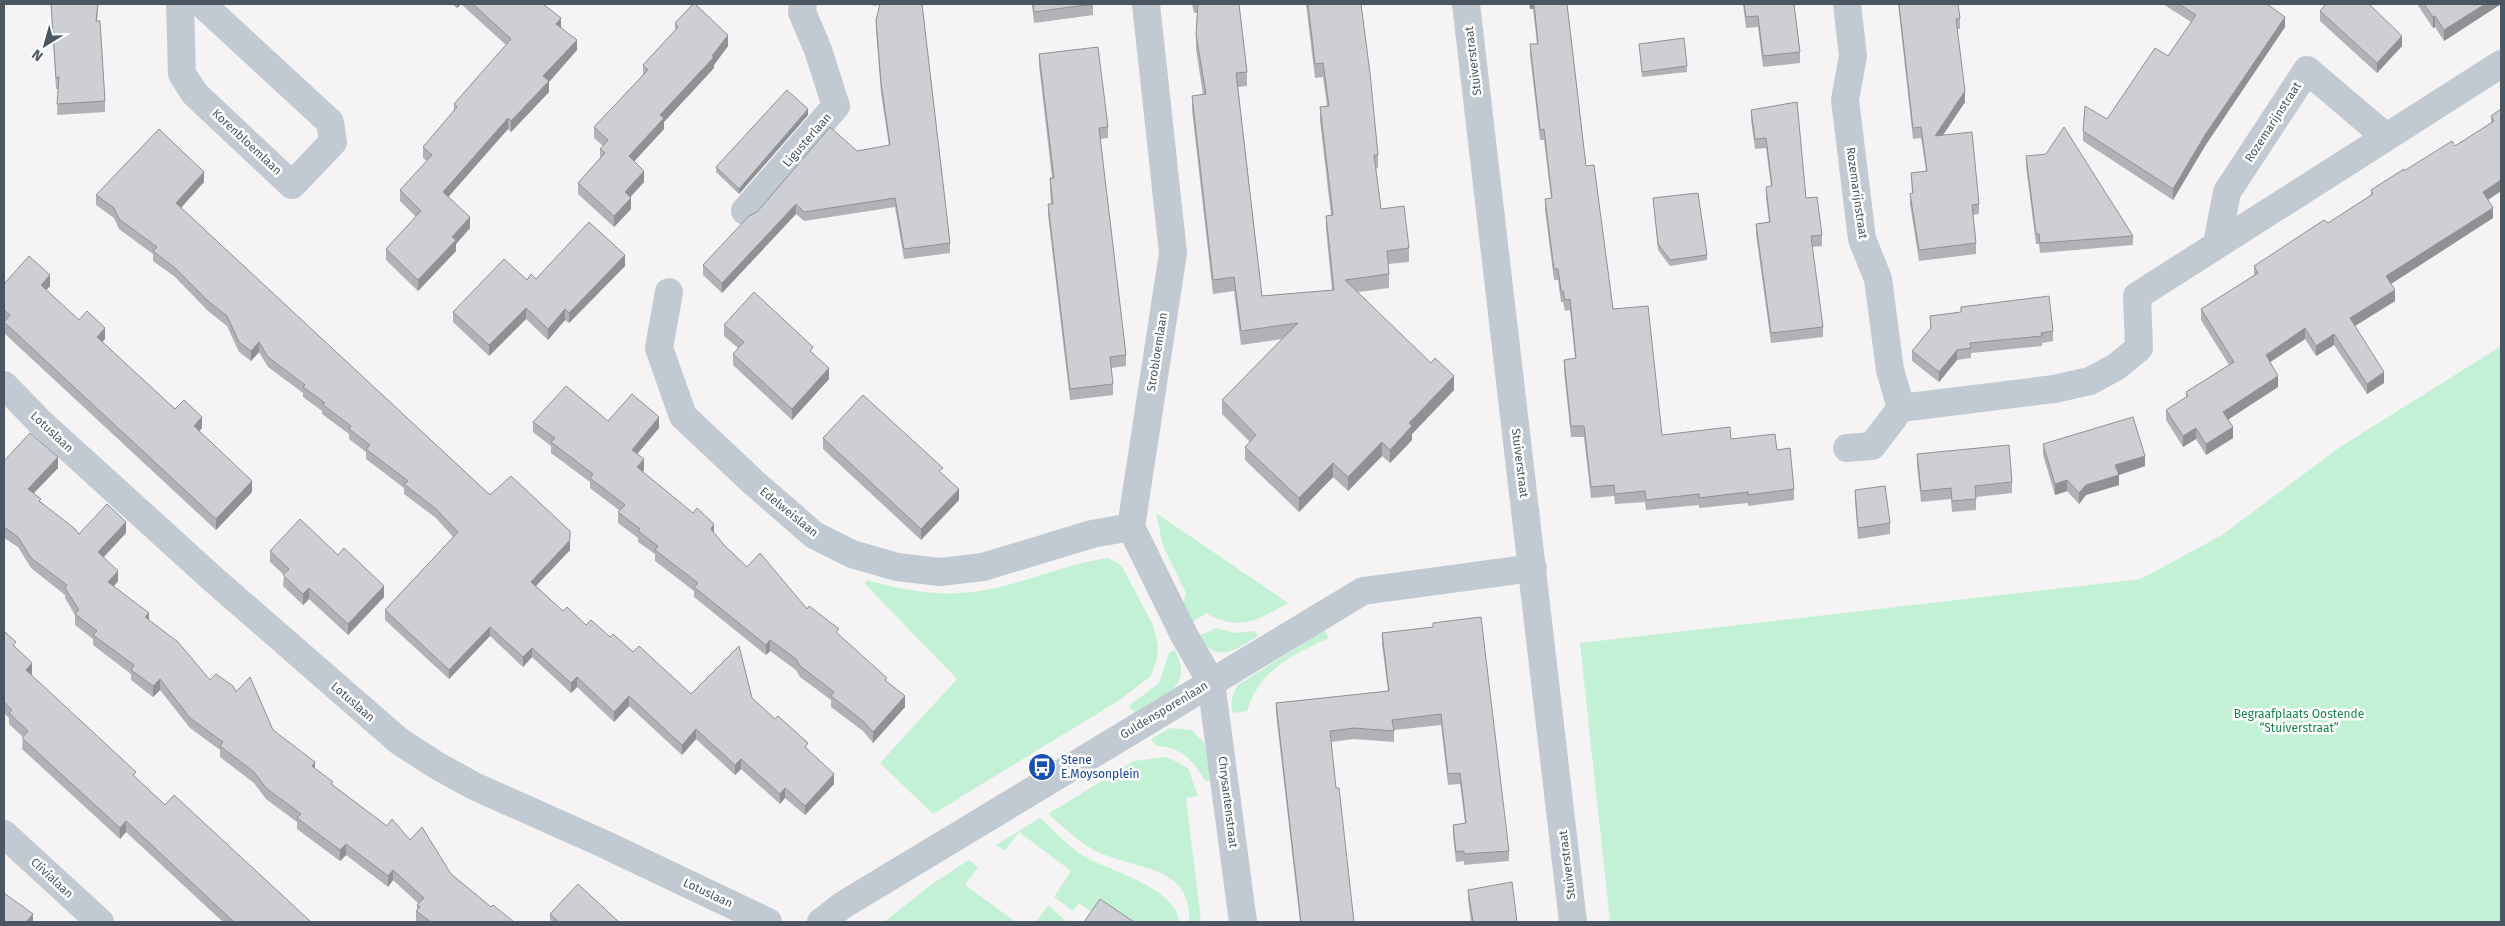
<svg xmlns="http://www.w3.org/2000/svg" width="2505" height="926" font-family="'Fira Sans',sans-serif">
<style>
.green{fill:#c3f1d5}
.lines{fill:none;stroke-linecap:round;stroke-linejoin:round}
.minor{stroke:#c1cad2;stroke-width:28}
.wall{fill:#b0b2b7}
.shaded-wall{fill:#909195}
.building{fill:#cdcfd5;stroke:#909195}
.labels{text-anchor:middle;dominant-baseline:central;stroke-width:5;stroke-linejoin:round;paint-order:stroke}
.street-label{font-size:12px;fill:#4a5661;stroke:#fff}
.park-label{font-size:12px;fill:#17864f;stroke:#fff}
.transit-label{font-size:12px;fill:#164399;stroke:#fff;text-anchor:start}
</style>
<rect width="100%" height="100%" fill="#f5f3f3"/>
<path class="green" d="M2501,346v576h-891l-30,-279 561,-64 81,-44 118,-88z
M1156,513l132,90c-30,17 -49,29 -82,10l-15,10 -9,-17 4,-13 -23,-47z
M1108,558l13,7 32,60 5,21 -1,12 -6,18 -33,25 -185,113 -53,-51 77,-84 -92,-95 2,-4c39,11 77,18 118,10 41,-7 81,-26 123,-32z
M1216,628l20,5 19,-2 3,5c-23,14 -41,29 -60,0z
M1325,630l4,8c-38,17 -69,32 -82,73l-14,2c-3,-11 -1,-19 5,-28z
M1175,650c2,6 6,13 6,19 3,22 -31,35 -46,44l-6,-7 30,-23 10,-30z
M1170,728l22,2 13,14 7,37h-7c-11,-20 -25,-35 -49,-35l-5,-7z
M1167,757l21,11 10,28 -12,2 15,124h-12c4,-59 -58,-52 -95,-72 -17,-9 -31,-24 -46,-36l86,-53z
M1040,818c15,13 30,31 47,40 24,13 91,31 92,64h-73l-27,-19 -6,8 -19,-14 17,-26 -52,-39 -14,19 -9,-6z
M969,860l9,7 -13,18 51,37h-132l48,-38z
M1048,905l19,17h-31z"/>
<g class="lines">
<path class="minor" d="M180,4l2,70 13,20 97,91 41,-43 -3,-20 -128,-118
M1146,4l27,249 -42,274 53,108 27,47 32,240
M1466,4l107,918
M1847,4l6,52 -8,44 17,139 16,40 12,91 11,38 153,-19 36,-8 26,-14 23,-19 -2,-52 364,-232
M745,211l91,-105 -18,-56 -16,-38 1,-8
M2217,244l10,-52 80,-122 79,67
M669,292l-10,56 24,68 69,65 62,54 38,19 45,13 43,5 43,-5 109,-33 39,-7
M4,385l36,37 174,158 185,161 37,24 38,21 130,58 164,78
M1847,448l25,-2 29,-38
M4,834l96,88
M821,922l22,-17 520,-314 170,-23"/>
</g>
<path class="wall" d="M51,4h47l-1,17 8,80v11l-48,3 1,-26h-2z
M452,4h9l-4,4z
M461,4h82l34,46 -28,32v10l-38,40 -3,-3 -60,68 22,31 -14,16v7l-38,40 -32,-31v-11l30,-32 -16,-16v-11l27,-29 -4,-3v-11l31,-36v-7l52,-59z
M873,4h49l28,239v10l-46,6 -9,-52 -91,14 -8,-7 -74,79 -19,-18v-10l154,-114 32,-5 -8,-53 -5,-63v-10l4,-15 -7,1z
M1032,4h61v11l-59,8z
M1192,4h47l8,68v14l-9,1 24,209 70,-6 -6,-61v-13l5,-1 -11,-94v-14l7,-1 -4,-29 -8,1 -9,-74h55l17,151v13l-2,1 5,40 28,39v14l-21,2 1,10v14l-31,4 96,98 -42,44v6l-22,23 -8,-7 -34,35 -15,-14 -34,35 -54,-52v-13l5,-5 -28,-28v-14l60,-61 -41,6 -7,-54 -21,3 -21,-184v-14l11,-1 -7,-46v-14l1,-22h-3z
M1529,4h38l19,162 27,143 49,126 69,4 46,11 17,39v11l-46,6v-3l-49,5v-3l-53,5 -1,-8 -30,2 -1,-8 -23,2 -7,-61h-13l-7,-66v-11l11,-2 -5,-48 -5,1 -2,-9h-2l-3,-22h-4l-9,-70v-11l6,-1 -7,-58h-4l-10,-85v-11h7l-4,-35h-3z
M1743,4h51l6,48v11l-37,4 -5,-40 -12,1z
M1898,4h60l2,14v11h-3l8,73 -22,33 36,69v10l-6,1 3,28v11l-57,7 -9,-57v-10l2,-1 -1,-20 15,-2 -5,-33 -8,1z
M2163,4h104l18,23 -80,119 -32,54 -90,-59v-10l24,-12 61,-63 23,-34z
M2417,4h84l-57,37 -9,-14 -2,1z
M2320,11l82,35 -25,27 -57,-52z
M675,23l53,23 -14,19v3l-50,54v7l-30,32 10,21 -14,15 1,12 -17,18 -36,-33v-11l22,-25v-9l3,-3 -9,-8v-11l49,-52v-10l32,-34z
M1639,44l48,22v6l-45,5z
M1039,54l69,73v11l-8,1 26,216v11l-15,2 2,16v11l-43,5 -22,-185v-11h3l-1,-15v-11h2l-13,-113z
M2501,109v82l-13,9 5,18 -102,66 4,17 -40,25 29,57 -17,11 -33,-49 -18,11 -11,-17 -35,23 8,25 -50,32 5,19 -27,17 -10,-16 -13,8 -17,-27v-10l20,-13v-5l43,-27 -28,-45v-11l53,-33v-10l74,-43 43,-28v-5l84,-44 36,-22v-8z
M1751,110l55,88 16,37v11l-10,1 11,80v10l-52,6 -15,-109v-10l13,-2 -3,-25v-10l5,-1 -5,-38 -11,1 -4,-29z
M808,115l-69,79 -23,-22v-5z
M2026,156l107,80v9l-93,8 -1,-9h-3l-10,-78z
M204,182l-23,26 309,287 80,55 -34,36 27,25 23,14 24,12 23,15 58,42 61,4 56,51 26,35 -29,31 -20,-17 -5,6 -39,-35 -6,6 -39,-36 -14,16 -53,-49 -15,16 -37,-35 -6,6 -39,-36 -9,10 -33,-31 -41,43 -64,-59v-10l68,-73 -17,-19 -32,-24v-6l-38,-29v-7l-17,-13v-5l-27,-20v-3l-19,-14v-4l-35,-26 -9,-15 -8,9 -12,-9 -12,-26 -19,-15 -33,-34 -22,-16v-7l-34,-25 -5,-11 -18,-13v-10z
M1653,198l54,57v5l-37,6 -12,-16z
M625,266l-56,57 -4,-3 -17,20 -22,-21 -37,37 -36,-34v-10l74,-32z
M4,284l46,2 -4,4 33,30 26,19 -3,3 73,67 27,19 -3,3 53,61 -36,38 -212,-197v-11l1,-1 -1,-1z
M1930,316l123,15v10l-11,2v3l-71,7v5l-14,2 -18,22 -27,-21v-10l18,-22z
M724,325l89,28 16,26 -37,41 -59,-55v-11l5,-6 -14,-12z
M608,421l51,7 -22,26 7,16 -1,2 71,62 10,11 23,22 60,42 32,26 48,47 18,25 -32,36 -10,-12 -32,-24v-7l-31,-23 -4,-7 -26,-19 -4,4 -72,-58v-6l-39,-30v-7l-17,-12v-4l-20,-15v-11l2,-1 -30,-23v-6l-39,-29v-7l-18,-14v-10z
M823,438l136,62 -38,40 -98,-91z
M2043,444l102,22 -26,9v10l-33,10 -7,9 -12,-13 -12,4 -12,-40z
M1917,454l95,28v11l-36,4v13l-24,2 -1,-13 -30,3 -4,-37z
M4,461l54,7 -24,25 7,9 38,32 47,-1 -22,24 14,24 -5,6 97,93 26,12 37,38 60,55 54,41 23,14 81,67 23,15h-98v-11l1,-1v-5l2,-1 -26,-24 -5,7 -42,-32 -6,6 -43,-32v-7l-31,-23 -12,-16 -34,-26v-7l-30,-22 -30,-38 -7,7 -22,-17v-6l-38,-29v-6l-18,-14v-10l-10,-17v-3l-34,-27 -13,-21 -14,-9z
M1855,490l35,33v11l-32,5 -3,-38z
M270,551l114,46 -36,38 -39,-36 -6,6 -20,-19 1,-11 -14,-13z
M1433,623l76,228v10l-45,4v-4l-8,1 -3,-27v-10l12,-2 -5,-39 -12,1 -7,-60 -47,5v12l-40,-3 -23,3 5,46 18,134h-54l-24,-209v-10l112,-12 -6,-47v-11l51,-6z
M4,631l12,17 16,26 -1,1 105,103 29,27 145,117h-87l-97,-90 -6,7 -98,-90 1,-12 -14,-13v-6l-5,-5z
M1468,890l49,32h-46l-3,-22z
M550,914l69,8h-66l-3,-2z"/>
<path class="shaded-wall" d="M98,4l-2,28v-11z
M457,4h4l-4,4z
M1530,4h3v5h-3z
M2485,4h16l-57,37v-11z
M2435,16v11l-2,1v-11z
M2285,17v10l-80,119 -32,54v-11l32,-54z
M561,18v11l-5,-5z
M728,35v11l-14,19v3l-50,54v7l-35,38v-11l31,-41 52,-59z
M2402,36v10l-25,27v-10z
M577,40v10l-28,32v10l-38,40v-11l32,-45z
M1965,91v11l-30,45v-11z
M808,109v6l-69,79v-5z
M508,118v11l-65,74v-11z
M644,171v11l-19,21v-11z
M204,172v10l-28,31v-10z
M2501,180v11l-18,12v-11z
M631,198v11l-17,18v-11z
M796,204v10l-74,79v-10z
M2493,208v10l-107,69v-11z
M470,217v11l-14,16v7l-38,40v-11l34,-43z
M625,255v11l-56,57v-10z
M50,275v11l-9,10v-11z
M2395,290v11l-45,28v-11z
M526,308v11l-37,37v-11z
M565,309v11l-17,20v-11z
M105,328v11l-8,9v-11z
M2305,328v11l-39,26v-10z
M2334,334v11l-18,11v-10z
M259,342v10l-8,9v-10z
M1957,350v10l-18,22v-10z
M829,368v11l-37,41v-11z
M2384,372v11l-17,11v-10z
M1454,376v14l-42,44v6l-22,23v-13l19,-27z
M2278,376v11l-55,36v-11z
M202,417v11l-8,9v-11z
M659,417v11l-27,32v-10z
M2233,427v11l-27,17v-11z
M2196,428v11l-13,8v-11z
M1382,442v14l-34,35v-14z
M2145,456v10l-26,9v10l-33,10 -7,9v-11l7,-8 29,-20z
M58,457v11l-30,31v-10z
M644,459v11l-7,8v-11z
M1333,463v14l-34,35v-14z
M2067,480v11l-12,4v-11z
M252,481v11l-36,38v-11z
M959,489v11l-38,40v-11z
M126,522v11l-28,30v-11z
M714,524v11l-3,-6z
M570,540v10l-39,41v-9z
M118,571v10l-10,12v-11z
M384,586v11l-36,38v-11z
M309,588v11l-6,6v-11z
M149,613v11l-4,-7z
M490,627v9l-41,43v-9z
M770,640v11l-4,4v-10z
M532,648v9l-9,10v-10z
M32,663v11l-6,6v-10z
M577,677v10l-6,6v-10z
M160,679v11l-7,7v-11z
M629,696v10l-15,16v-10z
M905,696v11l-32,36v-11z
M696,729v10l-14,16v-10z
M741,759v10l-6,6v-10z
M315,762v11l-3,-7z
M834,774v10l-29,31v-9z
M785,788v10l-5,6v-10z
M126,821v11l-6,7v-11z
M346,844v11l-6,6v-11z
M393,870v10l-5,7v-11z
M33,914v8h-7z"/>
<path class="building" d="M51,4h47l-2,17h4l5,80 -48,3 2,-27 -3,1z
M473,4h70l18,14 -5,6 21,16 -34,36 6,5 -38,40 -3,-3 -65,74 27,25 -18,20 4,3 -38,40 -32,-31 35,-38 -21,-21 32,-35 -9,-8 34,-40 -3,-3 57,-65z
M693,4h2l33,31 -16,21 2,1 -54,58 4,3 -35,38 15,15 -19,21 6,6 -17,18 -36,-33 27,-30 -5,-4 8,-9 -14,-13 54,-57 -5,-5 35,-38 -3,-4z
M880,4h42l28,239 -46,6 -9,-51 -91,14 -8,-8 -74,79 -19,-18 46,-49 8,-4 73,-85 27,24 33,-6 -9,-62 -5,-63z
M1033,4h60l-59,8z
M1198,4h41l8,68 -11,1 26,223 72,-6 -8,-74 7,-1 -13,-108 9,-1 -6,-43 -8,1 -7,-60h53l9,69 8,82h-4l7,54 23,-3 5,42 -22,3 2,23 -44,6 86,83 4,-5 19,18 -45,47 3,3 -22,24 -8,-8 -34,35 -15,-14 -34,35 -54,-51 11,-12 -34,-35 76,-77 -57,8 -7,-54 -21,3 -21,-184 14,-2 -10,-59z
M1534,4h33l19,162 8,-1 19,144 35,-3 14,129 68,-8 1,12 44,-5 2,16 13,-2 4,41 -46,6v-3l-49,6v-4l-53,6 -1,-9 -30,3 -1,-9 -23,2 -7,-61h-13l-7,-66 12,-2 -6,-59 -5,1 -2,-9h-2l-3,-22h-4l-9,-70 7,-1 -8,-69 -4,1 -10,-86h8z
M1744,4h50l6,48 -37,4 -5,-40 -12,1z
M1899,4h59l2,14 -4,1 9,72 -30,45 37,-4 7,72 -7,1 4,38 -57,7 -9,-56 3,-1 -2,-20 16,-2 -6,-44 -8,1z
M2179,4h88l18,13 -80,118 -32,54 -90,-58 2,-25 22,13 48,-71 13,8 28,-41z
M2326,4h43l33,32 -25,27 -57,-52z
M2424,4h61l-41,26 -9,-14 -2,1z
M1684,38l3,28 -45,6 -3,-28z
M1098,47l10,80 -9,1 27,227 -16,2 3,27 -43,5 -22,-185h5l-3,-26h4l-15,-124z
M787,90l21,19 -69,80 -23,-22z
M1797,102l9,96 11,-1 5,38 -11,1 12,91 -52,6 -15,-109 14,-2 -4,-35 6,-1 -6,-48 -11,1 -4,-29z
M2501,109v71l-18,12 10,16 -107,68 9,14 -45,28 34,54 -17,12 -33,-50 -18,12 -11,-18 -39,27 12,21 -55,36 10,15 -27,17 -10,-16 -13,8 -17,-26 22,-14 -2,-4 48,-30 -33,-53 57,-36 -4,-7 70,-46 4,3 45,-29 -2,-4 33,-21v2l48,-30 3,5 39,-25 -3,-5z
M2064,127l69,109 -93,7 -1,-9h-3l-10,-78 20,-2z
M159,129l45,43 -28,31 314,292 21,-19 59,55v9l-39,42 32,29 4,-4 19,18 5,-5 19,17 3,-3 20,18 6,-6 52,48 48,-48 13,52 23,21 3,-3 30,27 -3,4 29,27 -29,32 -20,-18 -5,6 -39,-35 -6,6 -39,-36 -14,16 -53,-49 -15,16 -37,-35 -6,6 -39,-35 -9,9 -33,-30 -41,43 -64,-60 73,-78 -22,-23 -32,-25 4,-3 -42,-32 4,-4 -21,-16 2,-3 -29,-22 3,-1 -22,-16 2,-2 -37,-28 -9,-15 -8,9 -12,-9 -12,-26 -19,-15 -33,-33 -22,-17 4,-4 -38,-28 -5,-11 -18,-13z
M1698,193l9,62 -37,5 -12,-16 -5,-46z
M589,222l36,33 -56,58 -4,-4 -17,20 -22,-21 -37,37 -36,-33 51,-53 23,21 4,-6 5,5z
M29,256l21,19 -9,10 38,35 8,-9 18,17 -8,9 78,72 9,-9 18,17 -8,9 58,55 -36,38 -212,-197 6,-7 -6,-5v-26z
M754,292l59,55 -3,4 19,17 -37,41 -59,-55 11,-12 -20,-17z
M2049,296l4,35 -12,2 1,3 -72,7 1,5 -14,2 -18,22 -27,-21 19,-23 -1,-12 31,-4v-5z
M566,386l42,35 24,-27 27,23 -27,33 12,9 -7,8 56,46 4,-5 17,16 -3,5 13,16 23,22 13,-14 47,56 2,-3 30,23 -3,3 51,46 -2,2 20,16 -32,36 -10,-11 -32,-25 3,-4 -34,-26 -4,-7 -26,-19 -4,5 -72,-58 4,-4 -43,-33 3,-4 -20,-15 2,-2 -22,-17 7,-7 -35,-27 3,-4 -42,-32 4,-4 -22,-16z
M863,395l80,73 -4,3 20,18 -38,40 -98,-91z
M2133,417l12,39 -30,9 4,10 -33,10 -7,8 -12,-13 -12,4 -12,-40z
M30,433l28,24 -30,32 13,10 -2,2 35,27 5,6 28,-30 19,18 -28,30 20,19 -10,11 41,31 -4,4 33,25 32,38 6,-6 17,12 3,6 14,-15 23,53 42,32 -3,4 21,16 -2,2 56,42 5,-7 18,21 12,-13 29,47 40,33 2,-2 21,17h-83l-15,-11 4,-4 -3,-2 7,-7 -31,-28 -5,6 -42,-32 -6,6 -43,-32 4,-4 -35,-26 -12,-16 -34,-26 3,-4 -33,-24 -30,-39 -7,7 -22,-16 3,-5 -41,-30 4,-4 -22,-17 4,-4 -14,-22 2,-3 -36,-27 -13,-21 -14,-10v-66z
M2009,445l3,37 -37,4 1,13 -24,2 -1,-13 -30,3 -4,-37z
M1885,486l5,37 -32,5 -3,-38z
M300,519l38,36 6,-7 40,38 -36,38 -39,-36 -6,6 -20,-19 6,-6 -19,-18z
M1481,617l28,234 -45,3v-3l-8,1 -3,-27 13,-2 -6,-50 -12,1 -7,-60 -49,6 2,11 -40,-3 -24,3 6,57h3l15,134h-53l-25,-219 113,-12 -7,-58 51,-6v-4z
M4,631l12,11 -3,3 19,18 -6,7 110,102 -3,3 32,30 9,-10 136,126 -1,1h-75l-108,-101 -6,7 -98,-90 6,-7 -19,-18 3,-3 -8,-8z
M1512,882l5,40h-44l-5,-32z
M578,884l41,38h-60l-9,-8z
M4,893l29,21 -7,8h-22z
M1100,899l34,23h-50z"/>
<defs>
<g id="bus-disc" transform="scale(1.4375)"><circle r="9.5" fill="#1a4fb4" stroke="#fff"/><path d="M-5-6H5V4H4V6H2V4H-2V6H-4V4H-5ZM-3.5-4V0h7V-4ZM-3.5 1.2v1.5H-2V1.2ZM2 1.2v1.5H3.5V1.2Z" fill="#fff"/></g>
</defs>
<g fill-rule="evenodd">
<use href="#bus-disc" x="1042" y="767"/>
</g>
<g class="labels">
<g class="street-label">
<text transform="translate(1473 61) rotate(-97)">Stuiverstraat</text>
<text transform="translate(2273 122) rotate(-57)">Rozemarijnstraat</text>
<text transform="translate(807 140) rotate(-49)">Ligusterlaan</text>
<text transform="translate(247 142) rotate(43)">Korenbloemlaan</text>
<text transform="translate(1857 193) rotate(82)">Rozemarijnstraat</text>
<text transform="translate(1157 352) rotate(-81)">Strobloemlaan</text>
<text transform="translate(52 432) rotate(43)">Lotuslaan</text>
<text transform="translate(1520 463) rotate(83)">Stuiverstraat</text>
<text transform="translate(789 512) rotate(39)">Edelweislaan</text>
<text transform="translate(353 702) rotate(41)">Lotuslaan</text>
<text transform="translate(1164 710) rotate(-31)">Guldensporenlaan</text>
<text transform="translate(1228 802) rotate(83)">Chrysantenstraat</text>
<text transform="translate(1567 865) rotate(-97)">Stuiverstraat</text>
<text transform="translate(52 878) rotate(43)">Clivialaan</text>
<text transform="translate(708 893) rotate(25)">Lotuslaan</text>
</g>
<g class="park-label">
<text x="2299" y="714">Begraafplaats Oostende<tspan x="2299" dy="14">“Stuiverstraat”</tspan></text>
</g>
<g class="transit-label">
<text x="1061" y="760">Stene<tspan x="1061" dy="14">E.Moysonplein</tspan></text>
</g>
</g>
<rect width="2505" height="926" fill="none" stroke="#4a5661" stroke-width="10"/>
<g transform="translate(45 45) rotate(217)" stroke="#ffffff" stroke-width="4" paint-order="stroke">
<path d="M0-4L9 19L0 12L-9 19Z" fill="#4a5661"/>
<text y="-8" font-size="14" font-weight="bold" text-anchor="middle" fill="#4a5661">N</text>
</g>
</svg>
